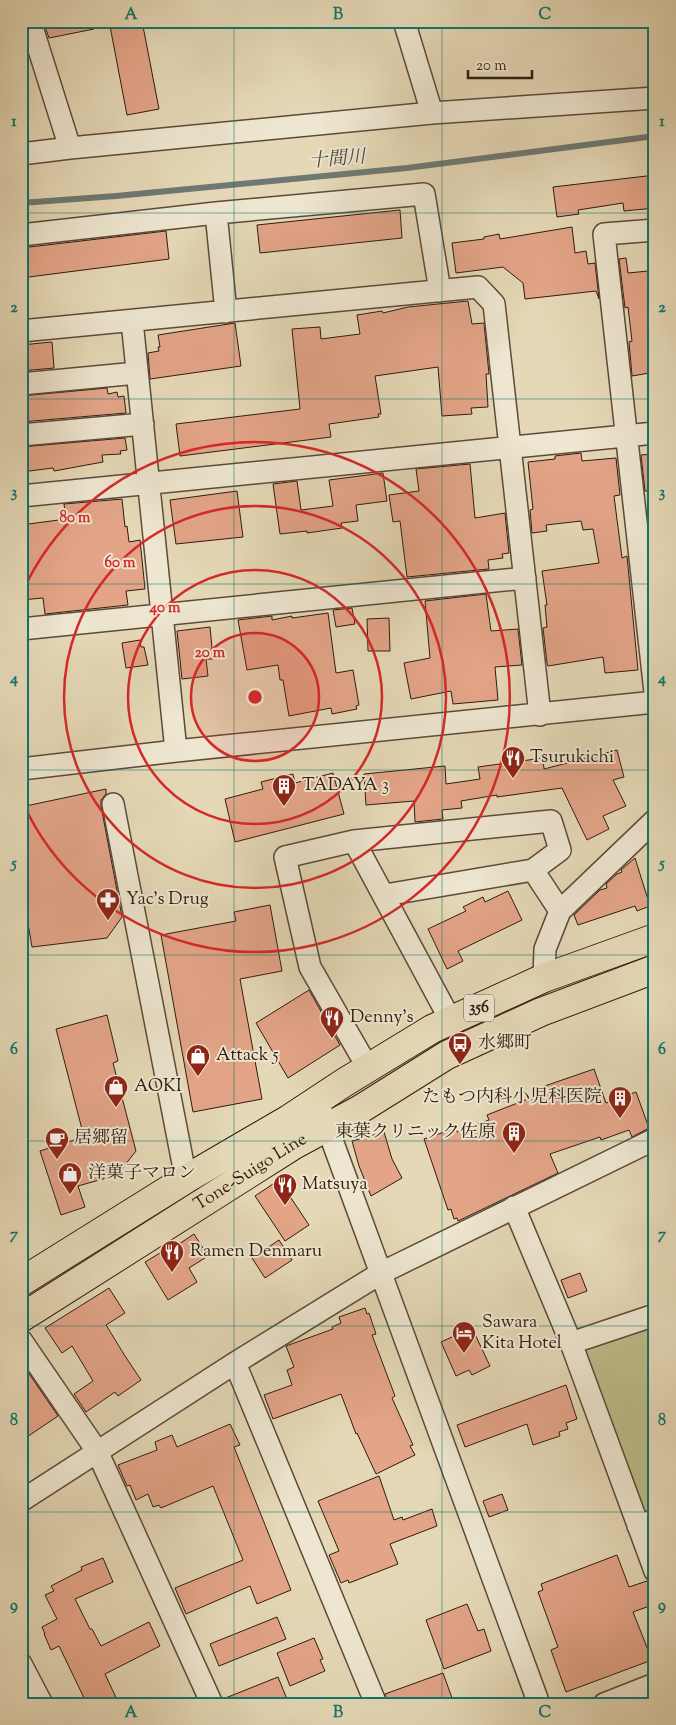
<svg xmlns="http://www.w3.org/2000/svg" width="676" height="1725" font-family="'Sorts Mill Goudy','Noto Serif JP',serif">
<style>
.green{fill:#bcbc89;stroke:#766c4c}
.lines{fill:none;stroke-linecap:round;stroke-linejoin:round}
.stream{stroke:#6e7973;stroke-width:6}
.building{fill:#e3a488;stroke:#2f1b10}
.minor-casing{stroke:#5c4a3a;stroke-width:24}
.highway-casing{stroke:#2f1b10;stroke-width:30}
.minor{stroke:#eee6d0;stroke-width:21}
.highway{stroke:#e5d8b6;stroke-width:28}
.grid{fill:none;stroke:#0f766e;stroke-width:1;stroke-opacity:0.55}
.ring{fill:none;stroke:#d62828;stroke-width:2.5}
.labels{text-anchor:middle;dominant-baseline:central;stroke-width:4;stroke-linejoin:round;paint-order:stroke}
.shield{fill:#eee6d0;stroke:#68584a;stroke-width:1}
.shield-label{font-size:16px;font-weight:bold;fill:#2f1b10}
.poi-label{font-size:18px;fill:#2f1b10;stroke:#eee6d0;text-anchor:start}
.street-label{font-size:18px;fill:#2f1b10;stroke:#eee6d0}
.water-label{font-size:19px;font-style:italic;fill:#4e4a42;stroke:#eee6d0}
.centre{fill:#d62828;stroke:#eee6d0;stroke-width:2.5}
.ring-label{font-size:15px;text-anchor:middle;font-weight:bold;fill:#d62828;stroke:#eee6d0;stroke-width:4;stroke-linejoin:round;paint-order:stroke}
.neatline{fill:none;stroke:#0f766e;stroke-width:2}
.grid-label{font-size:16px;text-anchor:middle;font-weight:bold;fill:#0f766e}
</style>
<rect width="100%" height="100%" fill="#e5d8b6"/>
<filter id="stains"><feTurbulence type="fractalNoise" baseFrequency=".004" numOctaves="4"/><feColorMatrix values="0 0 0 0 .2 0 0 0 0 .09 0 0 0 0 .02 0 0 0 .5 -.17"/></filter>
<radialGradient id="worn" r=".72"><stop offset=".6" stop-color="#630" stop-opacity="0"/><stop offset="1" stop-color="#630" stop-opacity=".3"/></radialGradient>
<path class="green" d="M655,1315v205l-17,6 -67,-183z"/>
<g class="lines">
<path class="stream" d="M21,203l95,-7 291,-28 248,-32"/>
</g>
<path class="building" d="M43,21h50l1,8 -45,9z
M109,21h33l17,88 -32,6z
M655,175v33l-31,3 -1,-8 -45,7 1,4 -22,3 -4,-30z
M400,210l2,28 -142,15 -3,-28z
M572,227l3,26 11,-2 2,13 7,-1 4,36 -3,-8 -71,8 -2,-16 -20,-16 -47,6 -4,-30 32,-4v-2l15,-3 1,5z
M166,231l3,28 -148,19v-30z
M626,258l2,15 20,-2 1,6 4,-1 2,13v83l-23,4 -3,-34 3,-1 -4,-34 -3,1 -6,-49z
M468,301l4,23 12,-1 5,51h-3l2,33 -17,1 1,6 -30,2 -4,-49 -63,9 6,38h-3l1,3 -50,7 2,13 -151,19 -4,-32 124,-15 -8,-80 28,-2 1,12 39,-5 -3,-19 25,-4 1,2 25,-6z
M235,323l6,43 -91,13 -2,-26 11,-2 -1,-4h2l-2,-12z
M52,342l2,26 -33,3v-26z
M107,388l1,6 9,-2 1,5 6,-1 2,17 -105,9v-26z
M125,438l2,12 -7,1 1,3 -19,1 1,7 -49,9 -1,-3 -32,4v-25z
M581,453l1,8 34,-3 4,37 -6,1 8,62 5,-2 11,114 -33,3 -2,-16 -55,9 -1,-3 -4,-35 4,-1 -2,-22h2l-5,-34 57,-8 -6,-34 -10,1 -2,-9 -35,4 1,6 -15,2 -2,-23 3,-1 -5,-47 27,-3v-3z
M655,454v32l-7,1 1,4h-4l-4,-36z
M470,464l5,54 30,-5 4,40 -7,1 1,4 -15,2 1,9 -82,8 -7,-56 -7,1 -4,-27 30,-4 -3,-22z
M383,473l4,28 -31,4 2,16 -17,2 1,5 -35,5v-2l-27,3 -7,-50 24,-3 4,29 32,-4 -4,-26z
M237,491l6,46 -67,7 -6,-44z
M122,499l3,28 2,-1 2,16 11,-2 5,49 -19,2 2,14 -83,9 -2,-16 -22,2v-75l45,-6 -2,-15z
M486,594l5,37 27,-2 4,36 -27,2 3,33 -45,4 -2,-13 -40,8 -7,-36 26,-5 -5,-57z
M352,608l3,16 -19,3 -3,-17z
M328,613l8,60 17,-3 6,35 -3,1 1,3 -25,5 -1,-6 -42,8 -6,-36h-3l-2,-15 -31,5 -9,-50 34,-4v4l20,-4v2z
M389,618l1,33h-22l-1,-32z
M210,627l3,32h-7l2,17 -26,3 -5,-48z
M140,640l1,7h3l4,18 -22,3 -4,-25z
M617,750l7,27 -11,3 13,26 -23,10 6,13 -22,11 -25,-52 -65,9v-2l-36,6 1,7 -20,2 1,9 -28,3 -1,-21 -48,4 -2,-31 81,-8 1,18 34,-5 -2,-12 65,-9 1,11z
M333,773l11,41 -109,28 -10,-43 38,-10 -2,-7 32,-8 2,9z
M106,789v5l-5,6v6l21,111 -15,21 -75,9 -11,-65v-75z
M635,858l15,48 -13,5 -2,-5 -57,19 -4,-10 26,-25 7,-2 -1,-4 11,-10 5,-2 -1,-2z
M508,891l14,29 -64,31 5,10 -16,8 -19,-40 38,-18 -3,-4 20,-10 2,5z
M270,905l12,66 -42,8 22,120 -69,13 -32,-177 75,-14 -2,-9z
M309,990l31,55 -52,33 -32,-55z
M107,1015l11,46 -5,2 23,88 -19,24 -39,11 7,21 -24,8 -21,-64 44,-14 -28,-108z
M594,1069l12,34 30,-11 13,36 -17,9 -3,-7 -28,10 -1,-3 -50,17 8,19 -100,48 -1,-3 -3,1 -3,-10 -3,1 -24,-71 32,-11 1,4 32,-12 -2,-5 51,-20 -2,-6z
M384,1132l8,27 10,19 -31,18 -12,-30 -7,-25z
M279,1180l30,45 -24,16 -30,-45z
M194,1234l14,22 -19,12 8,14 -29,18 -23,-38 30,-18 1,2z
M279,1240l13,20 -27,18 -13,-20z
M580,1273l7,18 -19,7 -7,-18z
M109,1288l16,25 -19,12 19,31 16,24 -23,16 -3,-4 -29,20 -12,-18 19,-13 -21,-35 -10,7 -17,-25z
M365,1308l2,6 2,-1 7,21 -4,1 23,61 -3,2 21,47 -3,1 5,9 -39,19 -19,-41 -1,1 -15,-40 -68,25 -9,-24 28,-10 -5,-15 7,-3 -8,-21 47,-17 -1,-2 9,-4 -2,-6z
M472,1328l18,38 -18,9 -3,-5 -13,6 -15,-34z
M21,1362l37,54 -37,25z
M566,1385l11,34 -11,4 2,6 -9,3 1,4 -27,9 -6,-21 -62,23 -8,-22z
M230,1424l10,21 -6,2 57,143 -34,14 -7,-18 -64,28 -11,-26 68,-28 -30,-74 -52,22 -2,-3 -6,2 -5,-13 -12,6 -6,-15 -3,1 -9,-21 39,-15 -2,-8 17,-7 5,12z
M379,1476l15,44 8,-3 1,3 29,-11 5,17 -47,18 8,20 -49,19 -1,-3 -7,3 -12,-28 10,-4 -21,-50z
M502,1494l6,16 -19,7 -6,-16z
M617,1555l12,32 18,-6 8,19v4l-22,8 19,48 -86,32 -15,-42 7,-3 -20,-55 5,-2 -2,-6z
M103,1558l10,24 -38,17 15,30h2l9,17 48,-24 11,24 -55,28 14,30h-32l-28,-58 -8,4 -7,-16h1l-3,-7 15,-8 -12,-24 9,-4 -3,-5 31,-16 -1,-3z
M467,1604l11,27 6,-2 7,22 -47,18 -18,-49z
M277,1617l9,22 -67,27 -9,-22z
M314,1638l9,21 -3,1 5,11 -35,15 -13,-33z
M443,1673l9,25 -15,6h-49l-3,-10z
M278,1677l11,27h-65l-1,-5z"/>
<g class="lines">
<g class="minor-casing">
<path id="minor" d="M30,21l40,127
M404,21l28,92
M21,154l49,-6 362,-35 223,-15
M216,213l10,99
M655,230l-51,4 51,458
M21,235l195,-22 208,-19 16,97
M132,321l44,430
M21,331l457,-44 16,17 46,411
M21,384l116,-11
M21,435l122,-11
M21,496l634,-63
M21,629l504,-51
M21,769l155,-18 479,-49
M113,804l73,375
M354,841l97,180
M385,895l148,-25
M544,978l1,-29 15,-38 95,-91
M368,1068l-58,-101 -25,-110 69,-16 197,-20 9,29 -27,20 27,41
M322,1113l217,591
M514,1207l57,136 84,228
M21,1340l76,111 115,253
M571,1343l84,-28
M235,1363l141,341
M21,1501l214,-138 146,-90 274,-134
M638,1526l17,-6
M21,1664l21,40
M604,1704l51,-20"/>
</g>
<g class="highway-casing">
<g id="highway">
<path d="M21,1282l165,-103 103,-60 56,-37 87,-53 112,-51 111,-40"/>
<path id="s1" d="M21,1318l273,-173 65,-35 88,-55 94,-43 114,-43"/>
</g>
</g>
<use href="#minor" class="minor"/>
<use href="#highway" class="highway"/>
</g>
<path class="grid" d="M234,21v1683M442,21v1683M21,213h634M21,399h634M21,584h634M21,770h634M21,955h634M21,1141h634M21,1326h634M21,1512h634"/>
<circle cx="255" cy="697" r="64" fill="#d62828" fill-opacity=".12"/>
<g class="ring">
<circle cx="255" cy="697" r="64"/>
<circle cx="255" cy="697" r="127"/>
<circle cx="255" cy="697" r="191"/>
<path d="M22 593A255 255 0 1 1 22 801"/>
</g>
<defs>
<g id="restaurant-pin" transform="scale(1.25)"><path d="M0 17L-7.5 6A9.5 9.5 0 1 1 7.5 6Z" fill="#8f2418" stroke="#eee6d0"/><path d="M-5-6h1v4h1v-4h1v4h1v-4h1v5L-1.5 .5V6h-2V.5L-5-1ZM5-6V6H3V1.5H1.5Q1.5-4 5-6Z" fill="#fff"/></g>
<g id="building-pin" transform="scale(1.25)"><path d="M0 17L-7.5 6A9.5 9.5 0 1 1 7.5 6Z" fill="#8f2418" stroke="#eee6d0"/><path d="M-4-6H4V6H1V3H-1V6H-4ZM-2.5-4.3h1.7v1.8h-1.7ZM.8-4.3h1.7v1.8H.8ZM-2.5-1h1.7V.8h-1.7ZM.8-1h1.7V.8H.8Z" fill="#fff"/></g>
<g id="pharmacy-pin" transform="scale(1.25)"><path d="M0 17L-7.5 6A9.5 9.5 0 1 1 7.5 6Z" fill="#8f2418" stroke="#eee6d0"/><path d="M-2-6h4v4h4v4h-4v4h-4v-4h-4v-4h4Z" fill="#fff"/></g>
<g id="bus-pin" transform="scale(1.25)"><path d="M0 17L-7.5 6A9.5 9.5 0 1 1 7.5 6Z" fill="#8f2418" stroke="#eee6d0"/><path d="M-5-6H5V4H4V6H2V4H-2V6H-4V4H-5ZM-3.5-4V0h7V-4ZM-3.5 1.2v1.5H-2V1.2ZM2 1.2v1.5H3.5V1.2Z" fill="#fff"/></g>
<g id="shop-pin" transform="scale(1.25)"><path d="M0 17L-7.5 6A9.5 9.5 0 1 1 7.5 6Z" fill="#8f2418" stroke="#eee6d0"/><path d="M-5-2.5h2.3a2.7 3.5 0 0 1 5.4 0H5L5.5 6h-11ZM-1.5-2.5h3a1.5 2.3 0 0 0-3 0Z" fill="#fff"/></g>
<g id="cafe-pin" transform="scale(1.25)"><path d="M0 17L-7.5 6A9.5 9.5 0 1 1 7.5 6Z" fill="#8f2418" stroke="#eee6d0"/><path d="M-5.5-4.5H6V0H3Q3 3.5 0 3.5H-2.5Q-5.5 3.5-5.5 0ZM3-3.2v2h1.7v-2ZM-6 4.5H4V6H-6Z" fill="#fff"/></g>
<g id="hotel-pin" transform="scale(1.25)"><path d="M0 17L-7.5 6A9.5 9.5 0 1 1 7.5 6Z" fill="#8f2418" stroke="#eee6d0"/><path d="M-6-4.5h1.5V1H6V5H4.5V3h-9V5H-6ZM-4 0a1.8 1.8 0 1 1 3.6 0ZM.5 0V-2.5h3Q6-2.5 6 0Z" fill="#fff"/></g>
</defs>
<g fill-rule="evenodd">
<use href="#restaurant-pin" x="513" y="758"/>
<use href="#building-pin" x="284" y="786"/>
<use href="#pharmacy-pin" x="108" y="900"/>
<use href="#restaurant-pin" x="332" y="1018"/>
<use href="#bus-pin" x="460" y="1044"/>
<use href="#shop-pin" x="198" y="1056"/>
<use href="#shop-pin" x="116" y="1087"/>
<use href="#building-pin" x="620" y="1098"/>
<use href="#building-pin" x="514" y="1133"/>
<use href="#cafe-pin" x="57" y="1139"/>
<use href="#shop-pin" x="70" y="1174"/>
<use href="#restaurant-pin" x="285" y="1185"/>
<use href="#restaurant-pin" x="172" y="1252"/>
<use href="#hotel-pin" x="464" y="1333"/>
</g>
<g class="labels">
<rect class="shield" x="464" y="994.5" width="30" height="27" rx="4"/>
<g class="shield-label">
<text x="479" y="1008">356</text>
</g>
<g class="poi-label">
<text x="530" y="758">Tsurukichi</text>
<text x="302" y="786">TADAYA 3</text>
<text x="126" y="900">Yac's Drug</text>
<text x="350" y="1018">Denny's</text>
<text x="478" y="1044">水郷町</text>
<text x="216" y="1056">Attack 5</text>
<text x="134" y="1087">AOKI</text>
<text x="602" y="1098" text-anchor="end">たもつ内科小児科医院</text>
<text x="496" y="1133" text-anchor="end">東葉クリニック佐原</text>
<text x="74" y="1139">居郷留</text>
<text x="88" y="1174">洋菓子マロン</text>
<text x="302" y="1185">Matsuya</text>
<text x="190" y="1252">Ramen Denmaru</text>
<text x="482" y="1323">Sawara<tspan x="482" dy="21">Kita Hotel</tspan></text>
</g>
<g class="street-label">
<text stroke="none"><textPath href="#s1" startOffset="272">Tone-Suigo Line</textPath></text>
</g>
<g class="water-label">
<text transform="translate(337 160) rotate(-5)">十間川</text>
</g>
</g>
<circle cx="255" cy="697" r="8" class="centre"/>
<g class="ring-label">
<text x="75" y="522">80 m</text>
<text x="120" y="567">60 m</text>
<text x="165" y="612">40 m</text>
<text x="210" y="657">20 m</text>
</g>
<rect width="676" height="1725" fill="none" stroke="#e5d8b6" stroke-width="55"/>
<path d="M468 70v8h64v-8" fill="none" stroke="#2f1b10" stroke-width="2.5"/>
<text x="476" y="70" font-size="15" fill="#2f1b10" stroke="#eee6d0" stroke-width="4" paint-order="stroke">20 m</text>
<rect x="28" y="28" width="620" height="1670" class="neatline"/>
<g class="grid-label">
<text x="131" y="19">A</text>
<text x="338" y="19">B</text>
<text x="545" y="19">C</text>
<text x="14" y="126">1</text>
<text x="662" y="126">1</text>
<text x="14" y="312">2</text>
<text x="662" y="312">2</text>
<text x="14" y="497">3</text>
<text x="662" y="497">3</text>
<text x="14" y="683">4</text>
<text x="662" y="683">4</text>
<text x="14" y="868">5</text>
<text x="662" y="868">5</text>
<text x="14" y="1054">6</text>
<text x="662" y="1054">6</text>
<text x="14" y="1239">7</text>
<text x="662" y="1239">7</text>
<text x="14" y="1425">8</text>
<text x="662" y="1425">8</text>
<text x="14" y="1610">9</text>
<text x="662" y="1610">9</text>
<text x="131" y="1717">A</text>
<text x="338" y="1717">B</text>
<text x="545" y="1717">C</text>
</g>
<rect width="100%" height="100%" filter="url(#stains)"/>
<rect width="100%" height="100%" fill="url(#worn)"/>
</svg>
